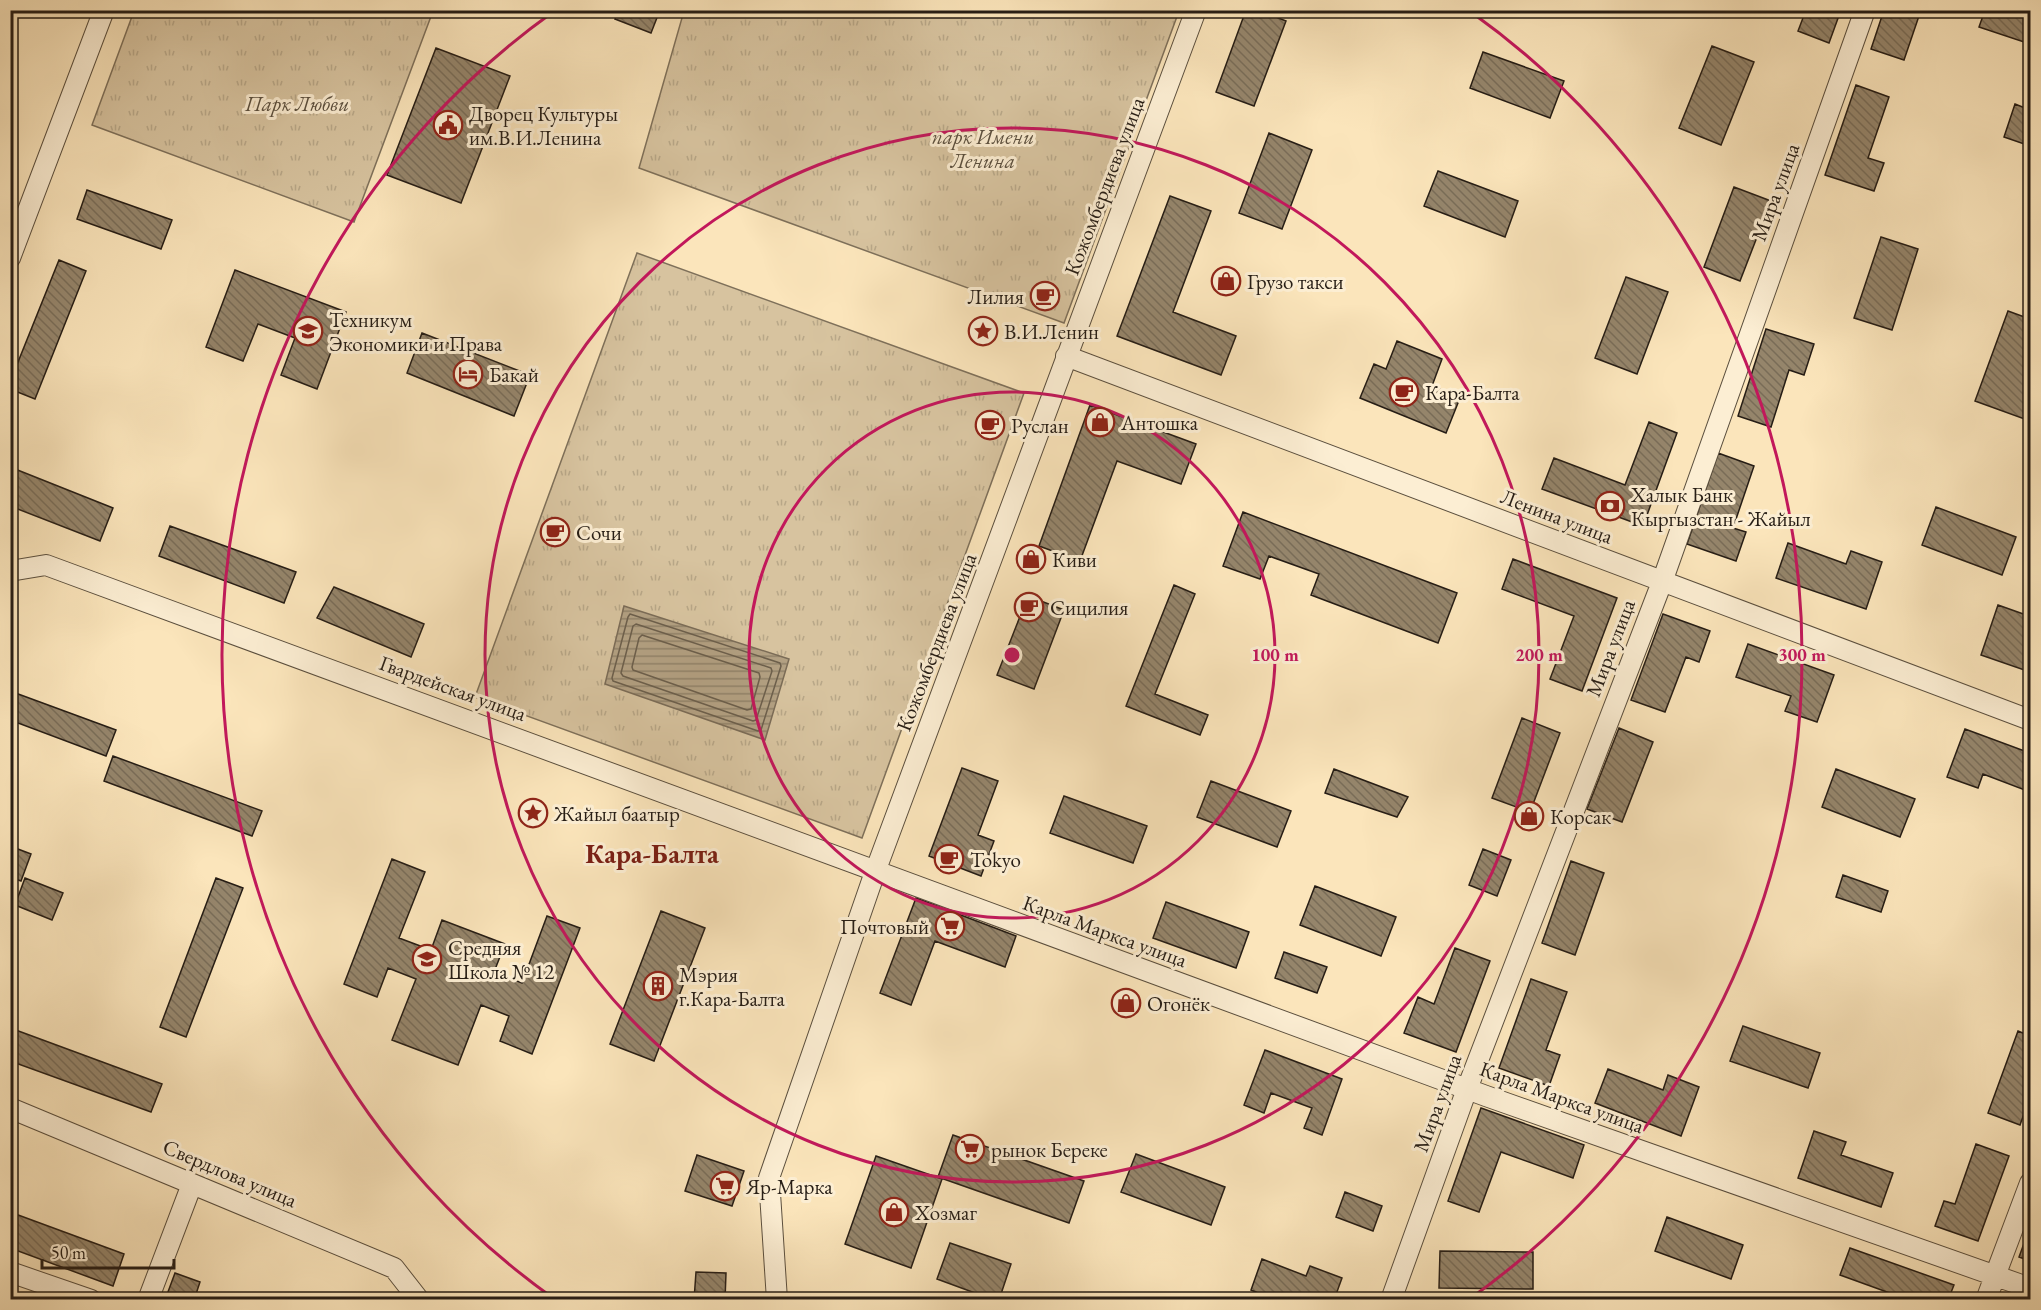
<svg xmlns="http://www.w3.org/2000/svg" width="2041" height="1310" font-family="'EB Garamond',serif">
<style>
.park{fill:url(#park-tufts);stroke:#7e705a;stroke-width:1.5}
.water{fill:url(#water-rules);stroke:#7b6c57;stroke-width:1.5}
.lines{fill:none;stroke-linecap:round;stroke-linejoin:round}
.shore{stroke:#6c5f4c;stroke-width:1.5}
.building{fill:url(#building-back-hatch);stroke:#261d15;stroke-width:1.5}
.minor-casing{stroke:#5b4f3e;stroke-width:22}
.minor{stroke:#fceed3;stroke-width:20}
.ring{fill:none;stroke:#c2185b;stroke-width:3}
.labels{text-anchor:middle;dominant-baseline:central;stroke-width:6;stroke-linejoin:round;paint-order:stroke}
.park-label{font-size:21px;font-style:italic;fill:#5b4f3e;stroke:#fceed3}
.poi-label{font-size:21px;fill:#261d15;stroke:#fceed3;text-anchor:start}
.street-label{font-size:21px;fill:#261d15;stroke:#fceed3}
.district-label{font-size:27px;font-weight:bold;fill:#7a1f14;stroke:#fceed3}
.centre{fill:#c2185b;stroke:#fceed3;stroke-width:3}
.ring-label{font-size:18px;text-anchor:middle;font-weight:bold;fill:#c2185b;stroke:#fceed3;stroke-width:6;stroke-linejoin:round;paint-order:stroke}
</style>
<defs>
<pattern id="park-tufts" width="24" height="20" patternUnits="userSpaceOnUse" patternTransform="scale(1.5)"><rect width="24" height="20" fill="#d7c39f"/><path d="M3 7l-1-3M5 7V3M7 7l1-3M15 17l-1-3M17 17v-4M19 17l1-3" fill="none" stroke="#b8a788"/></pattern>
<pattern id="water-rules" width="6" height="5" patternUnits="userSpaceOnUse" patternTransform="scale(1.5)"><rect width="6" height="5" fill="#b3a183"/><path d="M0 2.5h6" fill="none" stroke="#91836a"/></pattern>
<pattern id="building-back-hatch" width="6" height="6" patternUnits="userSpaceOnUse" patternTransform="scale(1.5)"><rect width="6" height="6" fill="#95856b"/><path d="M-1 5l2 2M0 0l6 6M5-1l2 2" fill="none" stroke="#796c57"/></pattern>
</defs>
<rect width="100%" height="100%" fill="#fbe5bb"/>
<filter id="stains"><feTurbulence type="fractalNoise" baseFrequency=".00333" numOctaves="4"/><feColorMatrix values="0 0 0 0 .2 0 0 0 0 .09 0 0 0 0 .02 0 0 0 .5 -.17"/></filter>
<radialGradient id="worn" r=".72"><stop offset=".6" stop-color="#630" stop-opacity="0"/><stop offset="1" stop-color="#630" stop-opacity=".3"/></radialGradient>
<path class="park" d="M134,11h299l-79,211 -262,-97z
M684,11v-1l495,1 -115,312 -425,-155z
M637,253l387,140 -162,445 -387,-141z"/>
<path class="water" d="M624,606l165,53 -24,81 -160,-56z"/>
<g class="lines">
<path class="shore" d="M630,614l150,49 1,3 -20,64 -3,1 -145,-50 -1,-3 16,-61z
M636,624l135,44 1,3 -16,49 -3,1 -130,-45 -2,-3 12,-47z
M642,635l117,38 1,4 -9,32 -4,1 -114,-40 -1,-3 7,-29z"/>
</g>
<path class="building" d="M619,10h41l-9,23 -36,-14z
M1246,10h12l28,11 -32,85 -38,-14z
M1806,10h35l-12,33 -31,-12z
M1884,10h37l-17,50 -33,-11z
M1985,10h45v34l-51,-17z
M1712,46l42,16 -33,83 -42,-17z
M436,48l74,28 -49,127 -74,-28z
M1483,52l81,29 -14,37 -80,-30z
M1856,85l33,12 -21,61 16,5 -10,28 -49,-16z
M2015,104l15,6v36l-26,-9z
M1269,133l43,17 -30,79 -43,-16z
M1438,171l80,30 -13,36 -81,-31z
M1734,187l37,14 -31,80 -36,-14z
M87,190l85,30 -11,29 -84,-30z
M1170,196l41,15 -38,101 63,24 -15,39 -104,-39z
M1881,237l37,12 -26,81 -38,-12z
M59,260l27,11 -51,128 -25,-10v-7z
M235,270l111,42 -29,77 -36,-14 14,-37 -37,-14 -15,37 -37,-14z
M1626,277l42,15 -31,82 -42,-16z
M2008,311l22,8v102l-55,-20z
M1766,329l48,15 -10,31 -15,-5 -18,57 -33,-11z
M422,333l108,42 -16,41 -107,-43z
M1397,341l45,18 -10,27 28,12 -14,35 -86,-35 14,-34 12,5z
M1090,405l106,39 -15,40 -64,-23 -37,100 -41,-15z
M1649,422l28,11 -34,93 -101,-37 12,-31 71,27z
M1718,453l36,13 -21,62 13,4 -10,29 -49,-17z
M10,467l103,41 -13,33 -90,-35z
M1936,507l80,30 -14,38 -80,-30z
M1243,512l214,81 -19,50 -127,-48 8,-21 -50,-18 -9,23 -37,-13z
M170,526l126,46 -12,31 -125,-47z
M1788,543l58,21 5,-13 31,11 -16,47 -90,-31z
M1513,559l104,39 -35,93 -32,-12 24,-63 -72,-27z
M1174,585l21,9 -40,100 53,21 -8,20 -74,-29z
M334,587l90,37 -13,33 -94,-39z
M1028,596l36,14 -30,79 -37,-14z
M1998,605l31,11 -5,15 6,2v39l-49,-17z
M1663,614l47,17 -11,31 -13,-5 -21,55 -34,-12z
M1748,644l86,31 -17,47 -32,-11 6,-15 -55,-19z
M10,691l106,39 -10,26 -96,-36z
M1522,718l38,15 -30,79 -38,-14z
M1619,728l34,14 -31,80 -35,-13z
M1965,729l65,24v39l-47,-18 -5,14 -31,-11z
M113,756l149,55 -10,25 -148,-55z
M962,768l36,13 -20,54 16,6 -13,35 -52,-20z
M1334,769l74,28 -11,20 -72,-24z
M1836,769l79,30 -15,38 -78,-30z
M1211,781l80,30 -14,36 -80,-30z
M1064,796l83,30 -14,37 -83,-30z
M10,846l21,8 -10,27 -11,-4z
M1483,849l28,11 -14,36 -28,-11z
M392,859l33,13 -26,66 32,12 11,-30 63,24 -11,28 28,11 25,-67 33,12 -48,126 -32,-13 9,-25 -28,-11 -23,60 -66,-25 24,-61 -28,-11 -11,29 -33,-13z
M1571,861l33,12 -29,82 -33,-12z
M1843,875l45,16 -7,21 -45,-15z
M25,878l38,15 -11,27 -37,-15z
M216,878l27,10 -57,149 -26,-10z
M1315,886l81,31 -15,39 -81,-31z
M916,898l100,38 -11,31 -70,-26 -24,64 -31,-12z
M1166,902l83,30 -13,36 -83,-30z
M661,911l44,17 -51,133 -44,-17z
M1455,948l35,13 -34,91 -52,-19 14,-36 16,7z
M1284,952l43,15 -10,26 -42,-15z
M1531,979l36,13 -21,58 14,5 -11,31 -50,-18z
M1743,1026l77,27 -12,35 -78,-27z
M13,1029l149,55 -11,28 -141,-51v-24z
M2018,1031l12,5v61l-10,28 -32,-12z
M1265,1050l77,29 -20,56 -18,-7 8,-20 -41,-15 -7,20 -20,-8z
M1608,1069l55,21 5,-15 31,12 -18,49 -86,-33z
M1481,1108l103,37 -11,33 -72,-26 -22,60 -31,-11z
M1814,1131l32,11 -5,13 52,18 -12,34 -83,-29z
M953,1135l131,46 -15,42 -131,-46z
M1976,1144l33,12 -31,85 -43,-15 9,-25 11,3z
M1136,1154l89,33 -14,38 -90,-33z
M697,1155l47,16 -12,35 -47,-15z
M876,1156l66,23 -31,89 -66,-24z
M1345,1192l37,14 -9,25 -37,-14z
M10,1212l114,42 -11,32 -103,-38z
M1667,1217l76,28 -12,34 -76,-28z
M2030,1227v34l-11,-4z
M950,1243l61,21 -12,36h-5l-57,-21z
M1850,1248l104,37 -6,15h-39l-69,-25z
M1440,1251l93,1v37l-94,-1z
M1262,1259l44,17 4,-10 32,12 -8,22h-59l-24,-10z
M696,1272l30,1 -1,27h-31z
M175,1273l25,9 -6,18h-29z"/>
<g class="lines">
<g class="minor-casing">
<path id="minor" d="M10,258l94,-248
M1066,356l964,364
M10,571l36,-6 1440,531 544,192
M10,1108l384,160 25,32
M10,1272l81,28
M148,1300l44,-116
M777,1300l-8,-122 106,-306 321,-862
M1391,1300l76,-211 195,-507 203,-572
M1986,1300l44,-117"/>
</g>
<use href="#minor" class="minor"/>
</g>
<g class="ring">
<circle cx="1012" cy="655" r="263"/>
<circle cx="1012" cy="655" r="527"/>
<path d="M553 1298A790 790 0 0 1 553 12M1471 12A790 790 0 0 1 1471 1298"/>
</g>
<defs>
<g id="civic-ring" transform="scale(1.5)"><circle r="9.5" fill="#fceed3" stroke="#8f2418" stroke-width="1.5"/><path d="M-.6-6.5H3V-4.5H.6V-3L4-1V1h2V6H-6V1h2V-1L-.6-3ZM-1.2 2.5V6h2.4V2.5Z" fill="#8f2418"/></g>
<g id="shop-ring" transform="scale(1.5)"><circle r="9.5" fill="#fceed3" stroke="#8f2418" stroke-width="1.5"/><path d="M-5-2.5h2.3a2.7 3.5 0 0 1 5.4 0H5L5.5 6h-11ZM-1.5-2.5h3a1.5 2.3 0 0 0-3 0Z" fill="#8f2418"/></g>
<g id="cafe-ring" transform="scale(1.5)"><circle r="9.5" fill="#fceed3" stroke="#8f2418" stroke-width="1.5"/><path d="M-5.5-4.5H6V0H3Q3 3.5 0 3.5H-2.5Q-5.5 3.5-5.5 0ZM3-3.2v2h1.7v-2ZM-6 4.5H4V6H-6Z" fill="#8f2418"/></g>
<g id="school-ring" transform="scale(1.5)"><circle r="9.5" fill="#fceed3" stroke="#8f2418" stroke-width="1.5"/><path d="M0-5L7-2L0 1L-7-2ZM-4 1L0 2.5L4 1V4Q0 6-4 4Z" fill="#8f2418"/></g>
<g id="sight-ring" transform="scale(1.5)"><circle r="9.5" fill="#fceed3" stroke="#8f2418" stroke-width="1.5"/><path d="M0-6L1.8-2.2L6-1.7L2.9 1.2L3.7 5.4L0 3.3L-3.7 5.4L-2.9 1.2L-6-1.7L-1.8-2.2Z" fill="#8f2418"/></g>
<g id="hotel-ring" transform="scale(1.5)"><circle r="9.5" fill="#fceed3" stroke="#8f2418" stroke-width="1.5"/><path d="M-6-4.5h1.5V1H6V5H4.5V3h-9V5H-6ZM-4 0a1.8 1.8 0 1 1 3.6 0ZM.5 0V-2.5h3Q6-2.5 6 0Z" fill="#8f2418"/></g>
<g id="bank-ring" transform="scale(1.5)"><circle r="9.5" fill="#fceed3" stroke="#8f2418" stroke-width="1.5"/><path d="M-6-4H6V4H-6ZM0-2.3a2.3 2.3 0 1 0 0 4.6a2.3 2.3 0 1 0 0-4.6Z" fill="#8f2418"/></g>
<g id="supermarket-ring" transform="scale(1.5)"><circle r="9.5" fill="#fceed3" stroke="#8f2418" stroke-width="1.5"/><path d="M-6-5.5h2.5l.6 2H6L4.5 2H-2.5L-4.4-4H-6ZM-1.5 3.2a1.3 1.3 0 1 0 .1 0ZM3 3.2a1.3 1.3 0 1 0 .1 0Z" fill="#8f2418"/></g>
<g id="building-ring" transform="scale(1.5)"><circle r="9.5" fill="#fceed3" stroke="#8f2418" stroke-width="1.5"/><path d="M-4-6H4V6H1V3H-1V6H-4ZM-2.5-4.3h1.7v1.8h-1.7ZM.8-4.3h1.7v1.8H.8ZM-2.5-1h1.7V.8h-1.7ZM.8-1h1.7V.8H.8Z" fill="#8f2418"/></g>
</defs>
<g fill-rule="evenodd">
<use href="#civic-ring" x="448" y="125"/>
<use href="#shop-ring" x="1226" y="281"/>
<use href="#cafe-ring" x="1045" y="296"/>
<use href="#school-ring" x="308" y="331"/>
<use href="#sight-ring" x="983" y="331"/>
<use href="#hotel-ring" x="468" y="374"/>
<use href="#cafe-ring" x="1404" y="392"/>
<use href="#shop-ring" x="1100" y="422"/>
<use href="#cafe-ring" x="990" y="425"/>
<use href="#bank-ring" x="1610" y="506"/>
<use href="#cafe-ring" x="555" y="532"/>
<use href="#shop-ring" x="1031" y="559"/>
<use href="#cafe-ring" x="1029" y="607"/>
<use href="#sight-ring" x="533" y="813"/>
<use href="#shop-ring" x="1529" y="816"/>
<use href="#cafe-ring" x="949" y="859"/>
<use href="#supermarket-ring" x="950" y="926"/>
<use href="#school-ring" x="427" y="959"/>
<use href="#building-ring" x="658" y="986"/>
<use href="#shop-ring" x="1126" y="1003"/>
<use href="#supermarket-ring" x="970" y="1149"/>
<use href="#supermarket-ring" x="725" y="1186"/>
<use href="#shop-ring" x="894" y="1212"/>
</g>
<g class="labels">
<g class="park-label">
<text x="297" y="103">Парк Любви</text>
<text x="983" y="136">парк Имени<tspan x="983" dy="24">Ленина</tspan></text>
</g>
<g class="poi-label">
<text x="469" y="113">Дворец Культуры<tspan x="469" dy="24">им.В.И.Ленина</tspan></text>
<text x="1247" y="281">Грузо такси</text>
<text x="1024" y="296" text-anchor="end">Лилия</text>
<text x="329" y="319">Техникум<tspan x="329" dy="24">Экономики и Права</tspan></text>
<text x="1004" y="331">В.И.Ленин</text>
<text x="489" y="374">Бакай</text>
<text x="1425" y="392">Кара-Балта</text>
<text x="1121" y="422">Антошка</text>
<text x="1011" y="425">Руслан</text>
<text x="1631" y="494">Халык Банк<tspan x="1631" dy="24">Кыргызстан - Жайыл</tspan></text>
<text x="576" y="532">Сочи</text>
<text x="1052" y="559">Киви</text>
<text x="1050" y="607">Сицилия</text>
<text x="554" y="813">Жайыл баатыр</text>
<text x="1550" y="816">Корсак</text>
<text x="970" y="859">Tokyo</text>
<text x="929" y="926" text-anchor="end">Почтовый</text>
<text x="448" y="947">Средняя<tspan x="448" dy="24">Школа № 12</tspan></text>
<text x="679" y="974">Мэрия<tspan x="679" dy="24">г.Кара-Балта</tspan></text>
<text x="1147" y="1003">Огонёк</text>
<text x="991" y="1149">рынок Береке</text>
<text x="746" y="1186">Яр-Марка</text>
<text x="915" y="1212">Хозмаг</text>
</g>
<g class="street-label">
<text transform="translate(1104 186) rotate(-69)">Кожомбердиева улица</text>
<text transform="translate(1775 192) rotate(-70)">Мира улица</text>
<text transform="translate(1557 516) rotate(21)">Ленина улица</text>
<text transform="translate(936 642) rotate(-69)">Кожомбердиева улица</text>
<text transform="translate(1610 648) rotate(-69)">Мира улица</text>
<text transform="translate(453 688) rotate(20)">Гвардейская улица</text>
<text transform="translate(1105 931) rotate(20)">Карла Маркса улица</text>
<text transform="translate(1562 1097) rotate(20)">Карла Маркса улица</text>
<text transform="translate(1437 1103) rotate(-70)">Мира улица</text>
<text transform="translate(230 1173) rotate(23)">Свердлова улица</text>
</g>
<g class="district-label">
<text x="652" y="853">Кара-Балта</text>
</g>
</g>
<circle cx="1012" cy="655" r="9" class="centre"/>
<g class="ring-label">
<text x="1275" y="661">100 m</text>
<text x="1539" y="661">200 m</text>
<text x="1802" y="661">300 m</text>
</g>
<rect width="2041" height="1310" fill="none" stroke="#fbe5bb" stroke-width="36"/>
<rect x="12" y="12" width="2017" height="1286" fill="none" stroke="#261d15" stroke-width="3"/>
<rect x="18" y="18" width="2005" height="1274" fill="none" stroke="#261d15" stroke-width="1.5"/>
<path d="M42 1259v9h132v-9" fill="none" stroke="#261d15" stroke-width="3"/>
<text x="51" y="1259" font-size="18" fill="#261d15" stroke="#fceed3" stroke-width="4.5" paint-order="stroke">50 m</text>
<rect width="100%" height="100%" filter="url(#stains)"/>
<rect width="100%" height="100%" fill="url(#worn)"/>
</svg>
